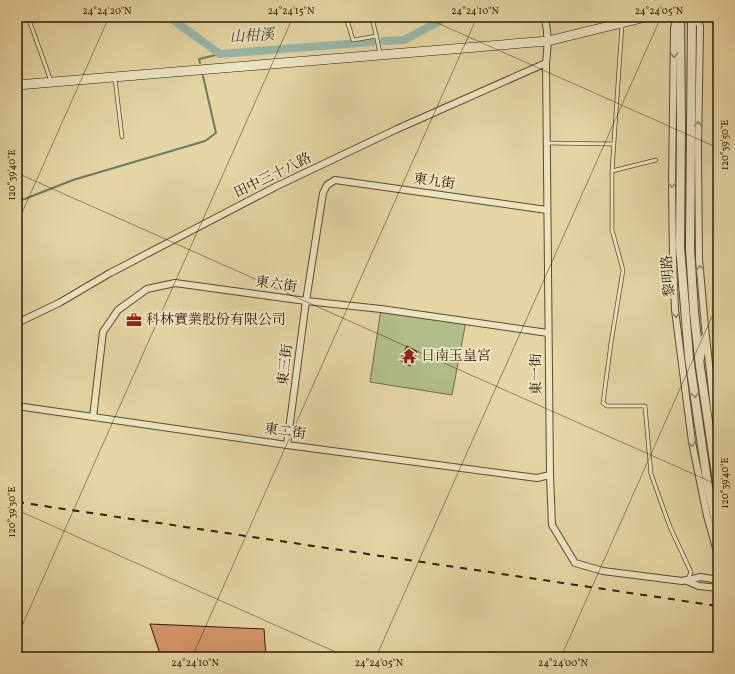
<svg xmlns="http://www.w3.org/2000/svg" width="735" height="674" font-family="Vollkorn,'Noto Serif TC',serif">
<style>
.green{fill:#afbe89;stroke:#6e6d46}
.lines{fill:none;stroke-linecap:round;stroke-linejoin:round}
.stream{stroke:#6c7a67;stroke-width:2}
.canal{stroke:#96b8aa;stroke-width:8}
.building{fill:#d7976b;stroke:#2e1c03}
.service-casing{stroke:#5c4a2b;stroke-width:4.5}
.minor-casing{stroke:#5c4a2b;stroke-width:8}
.tertiary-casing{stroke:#5c4a2b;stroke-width:10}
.secondary-casing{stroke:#2e1c03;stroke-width:10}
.service{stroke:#ede4c3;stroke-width:3}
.minor{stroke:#ede4c3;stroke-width:6}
.tertiary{stroke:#ede4c3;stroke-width:8}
.secondary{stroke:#ede4c3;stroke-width:9}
.rail{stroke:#2e1c03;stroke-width:2;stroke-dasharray:7 7;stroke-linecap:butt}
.oneway{stroke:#978a6d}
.ticks{fill:none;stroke:#2e1c03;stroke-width:1;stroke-opacity:0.45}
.labels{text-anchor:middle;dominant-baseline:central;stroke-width:4;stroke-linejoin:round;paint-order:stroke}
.street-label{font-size:14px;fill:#2e1c03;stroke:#ede4c3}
.poi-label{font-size:14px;fill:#2e1c03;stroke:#ede4c3;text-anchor:start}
.water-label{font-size:15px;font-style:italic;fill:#4d4b35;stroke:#ede4c3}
.neatline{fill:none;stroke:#2e1c03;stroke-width:1.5}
.ticks-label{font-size:10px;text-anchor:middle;fill:#2e1c03}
</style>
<rect width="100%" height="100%" fill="#e4d5a2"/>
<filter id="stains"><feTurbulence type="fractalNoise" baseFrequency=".005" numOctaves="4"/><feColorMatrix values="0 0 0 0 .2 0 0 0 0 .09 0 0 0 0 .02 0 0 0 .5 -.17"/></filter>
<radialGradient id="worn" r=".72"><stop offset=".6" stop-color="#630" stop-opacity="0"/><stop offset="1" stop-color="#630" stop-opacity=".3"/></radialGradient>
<path class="green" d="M381,309l85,12 -14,74 -82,-13z"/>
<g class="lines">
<path class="stream" d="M200,63l-1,-4 21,-5
M17,202l56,-22 132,-39 11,-8 -13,-57"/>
<path class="canal" d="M169,17l51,37 152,-12
M384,41l20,-1 43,-23"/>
</g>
<path class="building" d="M407,346l10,6 -7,14 -10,-6z
M150,624l114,5 2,28h-105z"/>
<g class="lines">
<g class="service-casing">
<path id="service" d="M28,17l23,64
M346,17l7,23 24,-4
M372,17l8,36
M622,25l-10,146v59l11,40 -12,73 -8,60 4,3h38l6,68 19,53 21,45 -3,7
M115,79l7,58
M547,143l66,1
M612,171l44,-11"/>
</g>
<g class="minor-casing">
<path id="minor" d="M544,17c5,15 4,30 2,46l4,412 2,50 23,38 28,8 79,10 19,-4 17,3
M677,17l-3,11 -2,156 1,77 2,49 17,132 15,74 11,39
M696,17l4,9 -2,124 1,109 6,68 9,82 4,23
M17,323l42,-20 51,-30 167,-87 120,-57 149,-66
M701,358l3,-21
M17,406l270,39 250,33 13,-3
M93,417l10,-85 15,-22 29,-21 28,-6 131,18 75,8 167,24
M287,445l19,-144 17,-108 4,-8 8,-5 212,30
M687,581l12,5 19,2"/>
</g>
<g class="tertiary-casing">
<path id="tertiary" d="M680,17l1,109 -1,121 9,110 19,130 10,44
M692,17l-2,231 4,64 6,55 18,121"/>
</g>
<g class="secondary-casing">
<path id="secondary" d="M17,85l531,-44 98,-24"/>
</g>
<use href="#service" class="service"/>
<use href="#minor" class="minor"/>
<use href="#tertiary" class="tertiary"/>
<use href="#secondary" class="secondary"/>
<path class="rail" d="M17,502l701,104"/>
</g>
<defs><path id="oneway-chevron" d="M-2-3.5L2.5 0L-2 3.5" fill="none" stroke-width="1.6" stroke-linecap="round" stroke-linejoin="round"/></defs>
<g class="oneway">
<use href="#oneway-chevron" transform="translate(674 55) rotate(90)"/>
<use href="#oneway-chevron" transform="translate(698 124) rotate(-90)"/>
<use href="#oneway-chevron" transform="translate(672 185) rotate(91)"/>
<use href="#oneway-chevron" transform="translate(700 268) rotate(-95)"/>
<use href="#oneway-chevron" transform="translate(676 315) rotate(83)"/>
<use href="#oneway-chevron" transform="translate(695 395) rotate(82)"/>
<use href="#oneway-chevron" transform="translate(692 444) rotate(80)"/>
</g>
<path class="ticks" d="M424,17l294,131M17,173l701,312M17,224l92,-207M17,510l330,147M17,637l276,-620M192,657l285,-640M376,657l285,-640M561,657l157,-354"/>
<defs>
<g id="office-bare" transform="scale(1.2)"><path d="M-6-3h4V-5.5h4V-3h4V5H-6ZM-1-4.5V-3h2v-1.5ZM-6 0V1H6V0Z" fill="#8f2418" stroke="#ede4c3" stroke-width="2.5" paint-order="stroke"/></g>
<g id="temple-bare" transform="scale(1.2)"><path d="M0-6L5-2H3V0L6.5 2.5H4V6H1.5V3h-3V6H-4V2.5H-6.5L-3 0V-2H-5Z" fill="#8f2418" stroke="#ede4c3" stroke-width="2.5" paint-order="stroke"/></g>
</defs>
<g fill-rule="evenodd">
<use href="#office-bare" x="134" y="320"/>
<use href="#temple-bare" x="409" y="356"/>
</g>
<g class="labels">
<g class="street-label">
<text transform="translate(273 176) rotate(-26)">田中三十八路</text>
<text transform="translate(434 182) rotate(8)">東九街</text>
<text transform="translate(669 276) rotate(-94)">黎明路</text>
<text transform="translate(276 285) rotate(8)">東六街</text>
<text transform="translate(286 365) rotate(-83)">東三街</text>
<text transform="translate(537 374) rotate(-91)">東一街</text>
<text transform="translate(285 432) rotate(8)">東二街</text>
</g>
<g class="poi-label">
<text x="146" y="320">科林實業股份有限公司</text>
<text x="421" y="356">日南玉皇宮</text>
</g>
<g class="water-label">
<text transform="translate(252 37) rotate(-4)">山柑溪</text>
</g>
</g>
<rect width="735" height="674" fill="none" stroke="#e4d5a2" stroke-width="44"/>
<rect x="22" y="22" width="691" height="630" class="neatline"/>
<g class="ticks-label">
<text x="107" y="14">24°24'20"N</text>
<text x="291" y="14">24°24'15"N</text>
<text x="475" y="14">24°24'10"N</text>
<text x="659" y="14">24°24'05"N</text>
<text transform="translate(724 145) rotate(-90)" y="4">120°39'50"E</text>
<text transform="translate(11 175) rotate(-90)" y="4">120°39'40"E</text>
<text transform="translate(724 483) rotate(-90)" y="4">120°39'40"E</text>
<text transform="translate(11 512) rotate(-90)" y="4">120°39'30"E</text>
<text x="195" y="666">24°24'10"N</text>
<text x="379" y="666">24°24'05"N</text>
<text x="563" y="666">24°24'00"N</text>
</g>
<rect width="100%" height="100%" filter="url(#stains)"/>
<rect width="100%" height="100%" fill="url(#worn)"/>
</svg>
